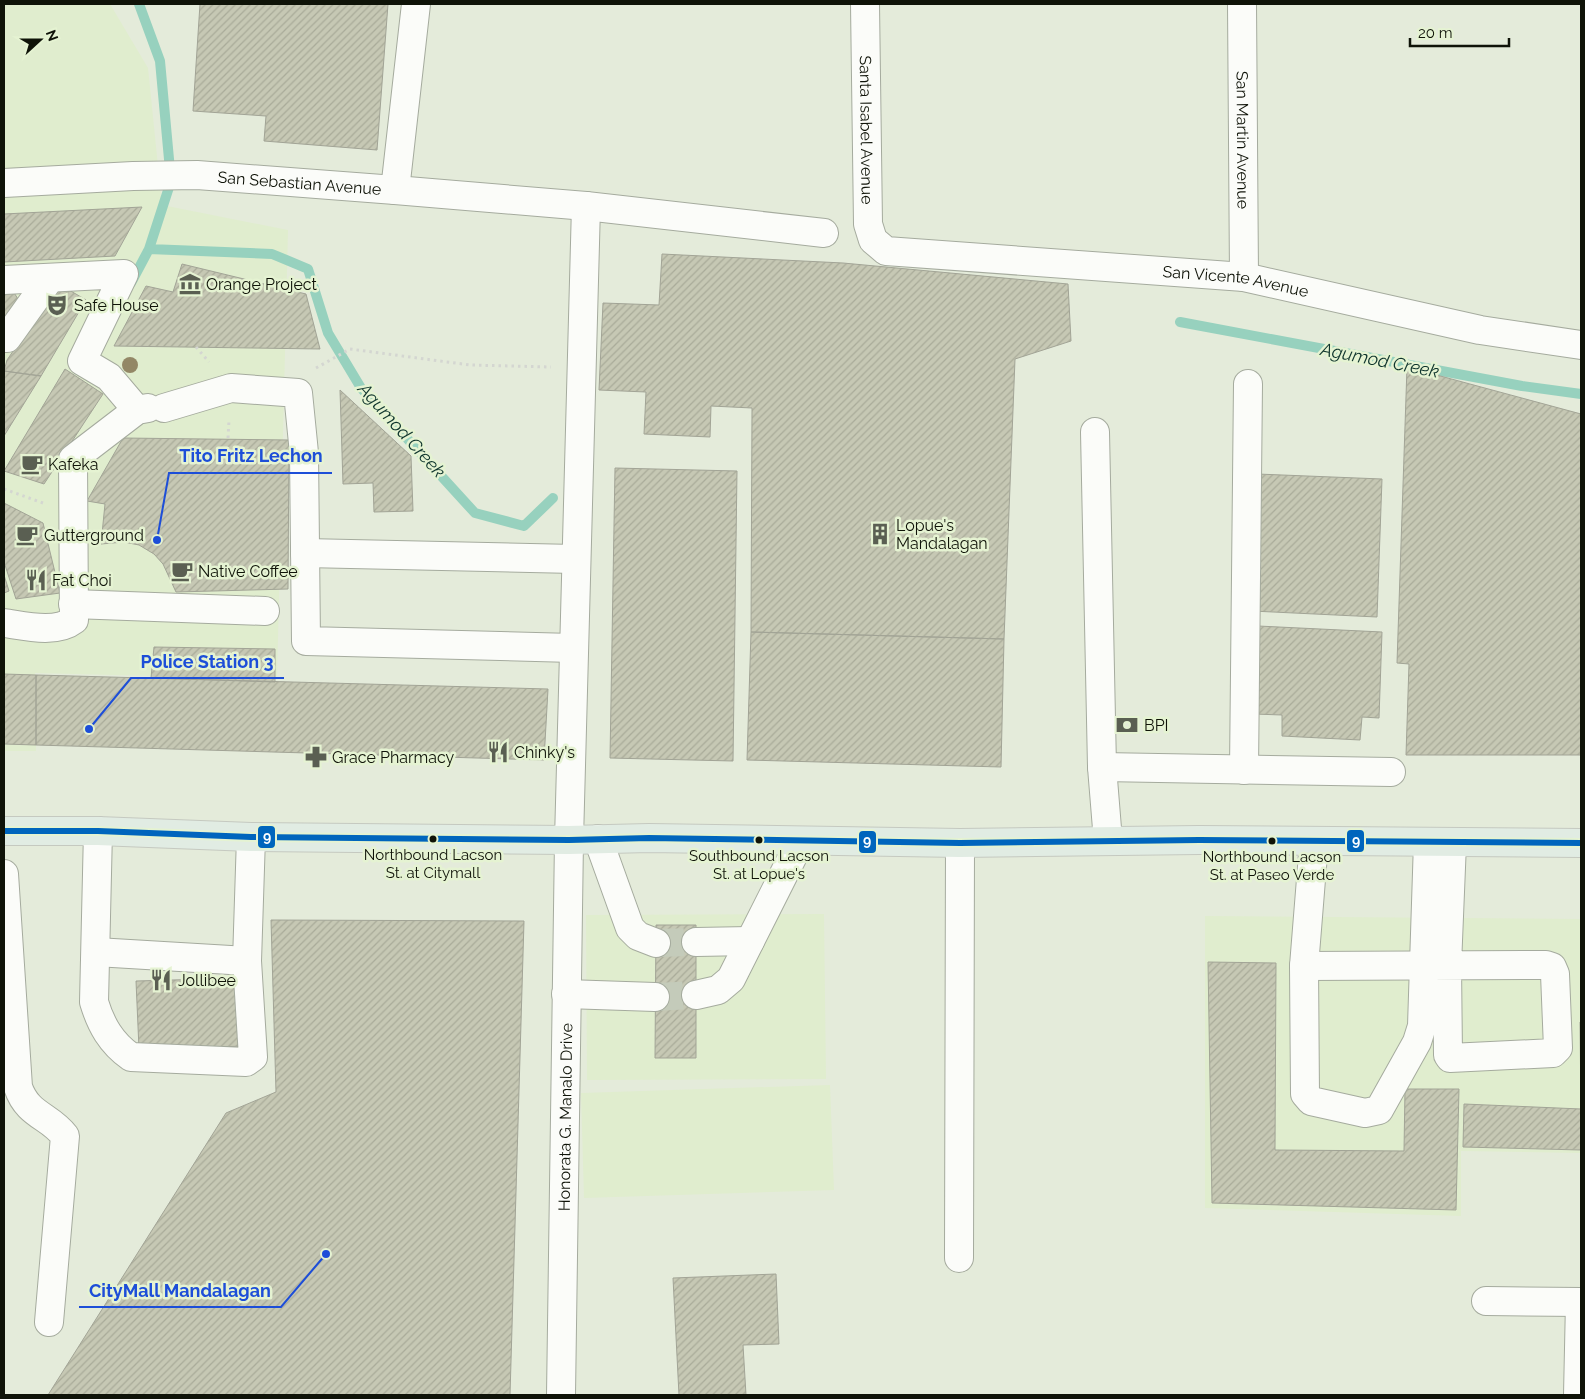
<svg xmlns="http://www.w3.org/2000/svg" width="1585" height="1399" font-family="Raleway,sans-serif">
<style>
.built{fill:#e0edce}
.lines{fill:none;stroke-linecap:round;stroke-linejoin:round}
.stream{stroke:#97d1be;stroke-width:10}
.building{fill:url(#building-hatch);stroke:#a2a496}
.minor-tunnel{stroke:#c4cbba;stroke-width:28;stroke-dasharray:28 14;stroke-linecap:butt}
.minor-casing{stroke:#a5ab9e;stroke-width:30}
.major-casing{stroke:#c5c9c0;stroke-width:30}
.path{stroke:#d4d6d1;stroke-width:3;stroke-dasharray:2.5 4;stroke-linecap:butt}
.minor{stroke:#fbfcf9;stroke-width:28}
.major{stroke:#e1ece3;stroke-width:28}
.bus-1-casing{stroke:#e5f3d2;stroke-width:10}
.bus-1{stroke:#0065bd;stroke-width:6}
.tree{fill:#938766}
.bus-dot{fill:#0f1308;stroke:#e5f3d2;stroke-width:2}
.labels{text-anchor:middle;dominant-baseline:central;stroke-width:5;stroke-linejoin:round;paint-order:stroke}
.bus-label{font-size:15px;fill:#0f1308;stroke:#e5f3d2}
.street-label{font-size:16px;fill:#0f1308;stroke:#e5f3d2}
.poi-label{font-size:16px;fill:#0f1308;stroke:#e5f3d2;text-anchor:start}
.water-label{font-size:18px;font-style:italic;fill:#0e342c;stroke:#e5f3d2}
.leader{fill:none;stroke:#1d4ed8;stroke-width:2}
.callout-dot{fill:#1d4ed8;stroke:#e5f3d2;stroke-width:2}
.callout-label{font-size:18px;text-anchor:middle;font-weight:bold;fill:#1d4ed8;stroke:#e5f3d2;stroke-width:5;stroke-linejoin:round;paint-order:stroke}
.line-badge{stroke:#e5f3d2;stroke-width:2}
.badge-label{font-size:14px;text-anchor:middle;font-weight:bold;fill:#fff}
</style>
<defs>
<pattern id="building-hatch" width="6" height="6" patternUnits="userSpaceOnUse" patternTransform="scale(1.25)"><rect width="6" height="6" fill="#c6c8b4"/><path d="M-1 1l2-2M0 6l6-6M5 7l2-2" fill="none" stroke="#a9ab99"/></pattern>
</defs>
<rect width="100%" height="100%" fill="#e4ebda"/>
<path class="built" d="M4,4h106l38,64 14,137 126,25 -11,449 -242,-6 1,78h-32z
M824,914l2,165 -239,1 -1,-165z
M1205,916l376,3v234l-120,-2v65l-256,-8z
M830,1085l4,105 -250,8 -3,-105z"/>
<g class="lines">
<path class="stream" d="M149,249l123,5 36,15 20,64 33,55 114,125 49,13 29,-28
M131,283l18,-34 22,-68 -11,-120 -21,-57
M1180,322l342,64 59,8"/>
</g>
<path class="building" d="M200,4h188l-11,146 -113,-9 2,-25 -73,-5z
M142,207l-27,49 -111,6v-48z
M662,254l181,9 225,21 3,57 -56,18 -11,280 -253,-7 1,-224 -41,-2 -1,31 -66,-3 2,-42 -47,-2 4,-87 56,2z
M182,264l124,30 14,55 -206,-3 32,-60 27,6z
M59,284l27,16 -45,76 -37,-5 3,-11z
M4,285l7,3 7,11 -10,18 -4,1z
M1407,367l174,47v341h-175l3,-91 -12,-1z
M65,369l38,25 -59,90 -40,-13z
M4,371l37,5 -37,60z
M340,390l71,66 2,55 -39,1 -1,-29 -30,1z
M123,438l166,2 -1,149 -112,3 -13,-28 -9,-10 -15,-9 -15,-3 -23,2 4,-40 -18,-3z
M615,468l122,3 -4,290 -123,-3z
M1257,474l125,5 -5,138 -125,-6z
M4,503l39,20 17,70 -44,6 -12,-37z
M4,575l5,16 -5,2z
M1258,626l124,6 -3,86 -17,-1 -2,23 -78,-4v-21l-28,-1z
M751,632l253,7 -3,128 -254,-7z
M154,647l121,2v33l-124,-4z
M4,674l32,1v70l-32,-1z
M36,675l512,14 -4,71 -508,-15z
M271,920l253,1 -14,474h-462l178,-282 50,-21z
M656,925h40v133h-41z
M1208,962l68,1 -1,187 129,1 1,-62h54l-3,121 -244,-7z
M245,978l3,68 -109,3 -3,-68z
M1580,1022h1v87z
M1464,1104l117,5v41l-118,-3z
M776,1274l3,70 -36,1 3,50h-67l-6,-117z"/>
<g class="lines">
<path class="minor-tunnel" d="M656,943l40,-1
M655,997l41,-2"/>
<g class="minor-casing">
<g id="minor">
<path id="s1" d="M865,4l3,220 5,16 13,11 358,26 236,53 101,15"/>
<path id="s2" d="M1242,4l2,273"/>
<path id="s3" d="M4,183l129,-7 64,-1 198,15 21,-186"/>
<path d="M395,190l191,16 238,27"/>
<path d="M4,280l120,-6 -42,87 27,16 28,33"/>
<path d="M4,338h3l43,-60"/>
<path d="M164,408l67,-20 67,5 6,60 2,188 267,7"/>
<path d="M1095,432l7,335 6,74"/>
<path d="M305,553l270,6"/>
<path d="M73,604l192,7"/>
<path d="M4,623c21,3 52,11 70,-3l-1,-161 64,-49 11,-2"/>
<path d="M1102,767l289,5"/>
<path d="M1244,770l4,-386"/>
<path d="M98,831l-4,171c7,23 17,41 37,55l115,5 7,-5 -6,-96 4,-124"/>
<path d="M598,839l32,89 8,8 18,7"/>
<path d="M1314,842l-10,124 1,128 6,7 54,12 14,-3 38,-68 5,-16 6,-184"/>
<path d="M4,874l14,213c10,29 31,28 47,49l-16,186"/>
<path d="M696,942l54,-1"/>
<path d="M96,952l151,9"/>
<path d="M1304,966c80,-1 161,-1 242,-1l6,2 3,7 3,74 -5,5 -103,5 -2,-3 -1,-90 5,-122"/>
<path d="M566,994l89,3"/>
<path d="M696,995l22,-5 13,-11 69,-137"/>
<path d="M959,1258l1,-415"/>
<path d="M1486,1301l95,1"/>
<path id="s4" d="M561,1395l8,-555 17,-634"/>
<path d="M1578,1395l2,-93"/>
</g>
</g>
<g class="major-casing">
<path id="major" d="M4,831h94l153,6 318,3 80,-2 311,5 239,-3 382,3"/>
</g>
<path class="path" d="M196,347l13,15
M316,368l34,-19 120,16 81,2
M228,438l1,-18
M4,489l39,14"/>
<use href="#minor" class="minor"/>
<use href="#major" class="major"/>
<g class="bus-1-casing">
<path id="bus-1" d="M4,831h94l153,6 318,3 80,-2 311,5 239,-3 382,3"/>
</g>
<use href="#bus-1" class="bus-1"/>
</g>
<circle class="tree" cx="130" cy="365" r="8"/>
<defs>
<g id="museum-bare" transform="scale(1.725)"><path d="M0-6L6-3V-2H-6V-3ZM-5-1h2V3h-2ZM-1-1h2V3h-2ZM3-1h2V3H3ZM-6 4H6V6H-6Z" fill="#5a5f52" stroke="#e5f3d2" stroke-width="2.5" paint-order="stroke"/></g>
<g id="theatre-bare" transform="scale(1.725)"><path d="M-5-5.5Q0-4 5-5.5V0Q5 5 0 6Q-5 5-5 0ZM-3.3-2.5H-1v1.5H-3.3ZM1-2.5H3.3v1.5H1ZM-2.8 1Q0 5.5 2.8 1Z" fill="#5a5f52" stroke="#e5f3d2" stroke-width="2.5" paint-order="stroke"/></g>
<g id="cafe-bare" transform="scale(1.725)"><path d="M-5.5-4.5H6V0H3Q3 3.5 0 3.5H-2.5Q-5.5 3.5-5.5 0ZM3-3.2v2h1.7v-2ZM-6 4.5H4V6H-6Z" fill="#5a5f52" stroke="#e5f3d2" stroke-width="2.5" paint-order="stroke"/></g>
<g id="building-bare" transform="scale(1.725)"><path d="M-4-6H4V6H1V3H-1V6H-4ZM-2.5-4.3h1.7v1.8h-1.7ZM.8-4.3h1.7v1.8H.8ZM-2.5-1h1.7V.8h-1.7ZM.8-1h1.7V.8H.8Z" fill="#5a5f52" stroke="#e5f3d2" stroke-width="2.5" paint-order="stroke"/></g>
<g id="restaurant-bare" transform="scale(1.725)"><path d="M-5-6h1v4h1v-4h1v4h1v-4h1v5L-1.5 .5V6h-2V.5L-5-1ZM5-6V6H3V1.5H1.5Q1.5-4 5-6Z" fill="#5a5f52" stroke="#e5f3d2" stroke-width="2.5" paint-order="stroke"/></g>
<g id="bank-bare" transform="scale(1.725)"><path d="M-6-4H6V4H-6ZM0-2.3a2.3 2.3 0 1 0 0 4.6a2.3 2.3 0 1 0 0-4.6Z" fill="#5a5f52" stroke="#e5f3d2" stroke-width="2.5" paint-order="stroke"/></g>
<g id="pharmacy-bare" transform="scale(1.725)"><path d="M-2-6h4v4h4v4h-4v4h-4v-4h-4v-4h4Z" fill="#5a5f52" stroke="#e5f3d2" stroke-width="2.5" paint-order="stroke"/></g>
</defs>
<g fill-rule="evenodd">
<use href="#museum-bare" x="190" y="284"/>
<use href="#theatre-bare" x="57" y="305"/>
<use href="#cafe-bare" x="32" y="464"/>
<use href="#building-bare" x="880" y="534"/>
<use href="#cafe-bare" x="27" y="535"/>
<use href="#cafe-bare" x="182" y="571"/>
<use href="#restaurant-bare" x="36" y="580"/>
<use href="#bank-bare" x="1127" y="725"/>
<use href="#restaurant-bare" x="498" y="752"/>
<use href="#pharmacy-bare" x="316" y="757"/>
<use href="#restaurant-bare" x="161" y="980"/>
</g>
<g class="bus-dot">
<circle cx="433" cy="839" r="4.5"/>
<circle cx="759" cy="840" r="4.5"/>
<circle cx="1272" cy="841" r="4.5"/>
</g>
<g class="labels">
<g class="bus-label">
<text x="433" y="855">Northbound Lacson<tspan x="433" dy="18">St. at Citymall</tspan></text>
<text x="759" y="856">Southbound Lacson<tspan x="759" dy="18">St. at Lopue's</tspan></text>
<text x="1272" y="857">Northbound Lacson<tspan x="1272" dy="18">St. at Paseo Verde</tspan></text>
</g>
<g class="street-label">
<text stroke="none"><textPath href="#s1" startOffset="126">Santa Isabel Avenue</textPath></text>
<text stroke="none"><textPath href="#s2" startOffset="136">San Martin Avenue</textPath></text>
<text stroke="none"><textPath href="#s3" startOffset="296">San Sebastian Avenue</textPath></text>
<text stroke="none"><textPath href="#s1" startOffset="605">San Vicente Avenue</textPath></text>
<text stroke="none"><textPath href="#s4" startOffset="278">Honorata G. Manalo Drive</textPath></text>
</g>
<g class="poi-label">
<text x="206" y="284">Orange Project</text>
<text x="74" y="305">Safe House</text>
<text x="48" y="464">Kafeka</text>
<text x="896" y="525">Lopue's<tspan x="896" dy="18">Mandalagan</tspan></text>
<text x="44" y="535">Gutterground</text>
<text x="198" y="571">Native Coffee</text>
<text x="52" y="580">Fat Choi</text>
<text x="1144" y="725">BPI</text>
<text x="514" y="752">Chinky's</text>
<text x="332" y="757">Grace Pharmacy</text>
<text x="178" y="980">Jollibee</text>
</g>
<g class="water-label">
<text transform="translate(1380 360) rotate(11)">Agumod Creek</text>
<text transform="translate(402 430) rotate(48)">Agumod Creek</text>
</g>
</g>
<path class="leader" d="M157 540L169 473H332M89 729L131 678H284M326 1254L281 1307H79"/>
<g class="callout-dot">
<circle cx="157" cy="540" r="5"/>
<circle cx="89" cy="729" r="5"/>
<circle cx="326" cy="1254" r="5"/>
</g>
<g class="callout-label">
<text x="251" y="462">Tito Fritz Lechon</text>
<text x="207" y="668">Police Station 3</text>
<text x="180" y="1297">CityMall Mandalagan</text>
</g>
<g class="line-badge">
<rect x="257" y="825" width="19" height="24" rx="5" fill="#0065bd"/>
<rect x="1346" y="829" width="19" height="24" rx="5" fill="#0065bd"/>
<rect x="858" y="830" width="19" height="24" rx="5" fill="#0065bd"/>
</g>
<g class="badge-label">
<text x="267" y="842">9</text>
<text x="1356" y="846">9</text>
<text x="867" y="846">9</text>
</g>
<rect width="1585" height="1399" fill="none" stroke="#0f1308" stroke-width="10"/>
<g transform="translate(40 40) rotate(69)" stroke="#e5f3d2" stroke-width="4" paint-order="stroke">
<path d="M0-4L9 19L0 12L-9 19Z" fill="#0f1308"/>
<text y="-8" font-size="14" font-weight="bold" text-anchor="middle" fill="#0f1308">N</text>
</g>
<path d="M1410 38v8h99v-8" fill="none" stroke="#0f1308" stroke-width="2.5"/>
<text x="1418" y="38" font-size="15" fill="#0f1308" stroke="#e5f3d2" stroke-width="4" paint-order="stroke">20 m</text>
</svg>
